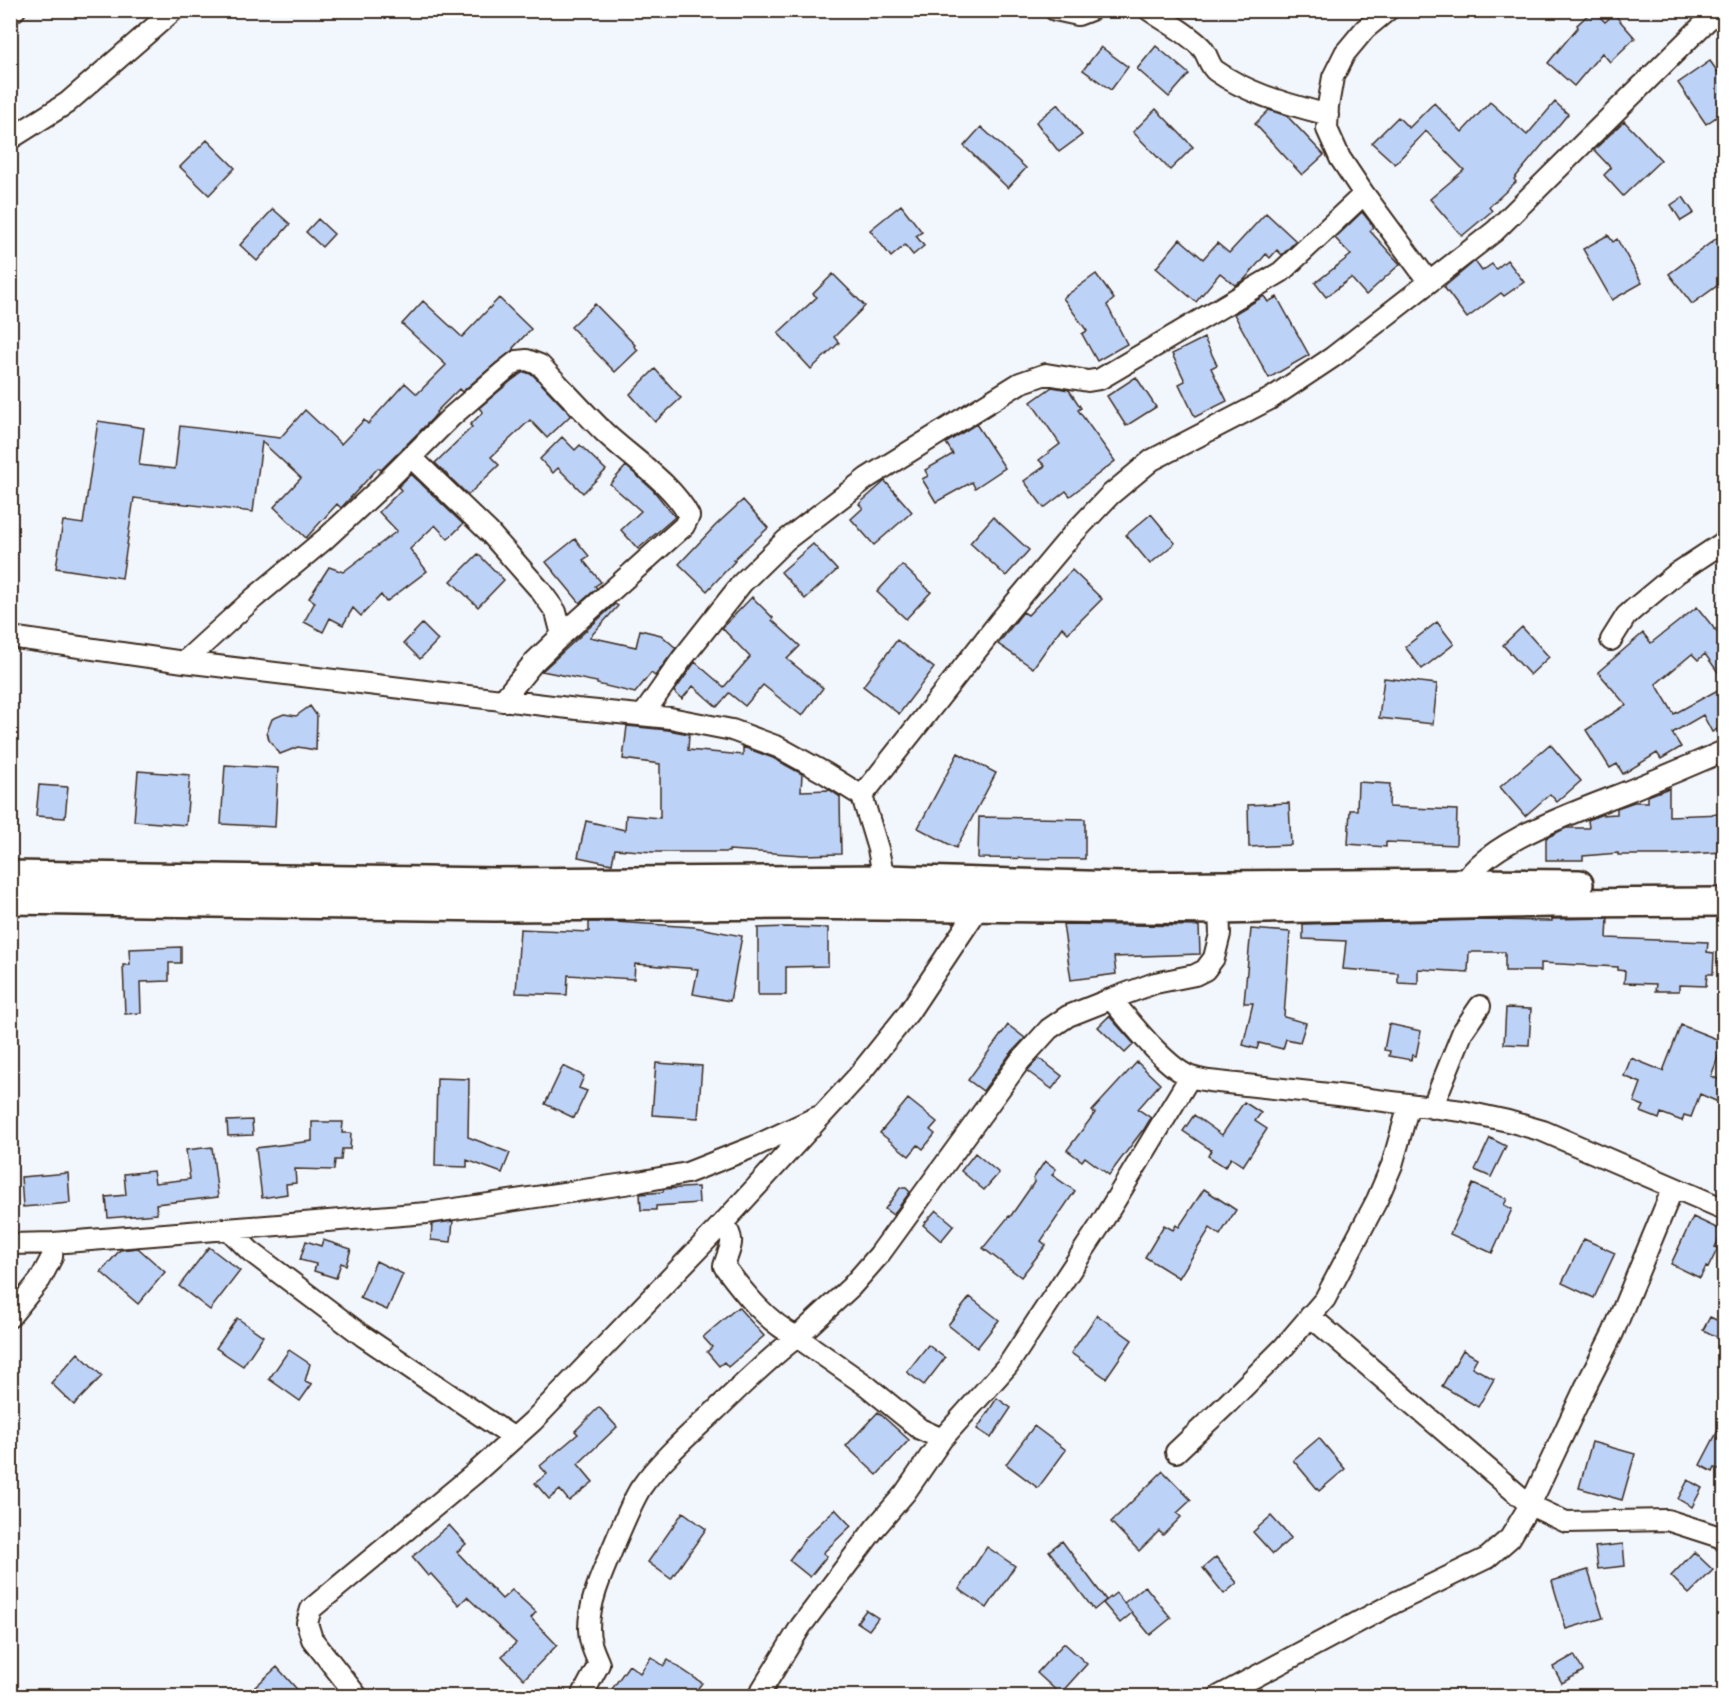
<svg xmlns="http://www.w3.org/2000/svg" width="1735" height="1707" font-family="Delius,sans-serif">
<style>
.building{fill:#bdd2f7;stroke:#3b2a1e;stroke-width:1.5}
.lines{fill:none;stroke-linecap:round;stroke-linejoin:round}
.street-casing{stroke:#3b2a1e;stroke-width:24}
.secondary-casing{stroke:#3b2a1e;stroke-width:32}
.street{stroke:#fff;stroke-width:20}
.secondary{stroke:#fff;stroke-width:27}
</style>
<rect width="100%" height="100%" fill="#f2f6fd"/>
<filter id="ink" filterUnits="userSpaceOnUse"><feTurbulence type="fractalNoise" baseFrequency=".0167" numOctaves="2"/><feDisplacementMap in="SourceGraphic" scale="12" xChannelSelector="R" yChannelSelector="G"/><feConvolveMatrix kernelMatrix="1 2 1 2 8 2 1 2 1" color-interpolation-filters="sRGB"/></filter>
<g filter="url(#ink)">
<path class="building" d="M1593,10l12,12 9,-8 21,24 -25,24 -8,-9 -28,33 -26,-23 30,-36 -1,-2z
M1156,46l33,28 -20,23 -32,-28z
M1101,47l27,20 -17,23 -28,-20z
M1710,61l15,21v29l-19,13 -28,-41z
M1490,102l37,33 28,-33 13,12 -54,65 2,3 -27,25 3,4 -30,25 -32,-37 34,-29 -38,-39 -31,33 -23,-21 26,-26 11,11 25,-25 28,29z
M1058,104l24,31 -23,17 -23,-30z
M1156,109l37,38 -23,23 -37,-38z
M1269,110l18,6 37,39 -22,20 -47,-51z
M1624,121l37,39 -38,36 -19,-21 7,-7 -17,-18z
M981,127l45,41 -18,20 -44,-42z
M207,140l28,28 -26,27 -29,-28z
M1683,197l11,16 -13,8 -10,-16z
M901,205l21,27 -6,4 8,10 -11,9 -8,-10 -14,12 -21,-27z
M273,209l17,15 -33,37 -17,-16z
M1362,212l12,15 -4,4 30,33 -34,31 -15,-17 -25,19 -11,-14 36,-28 -16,-17z
M1266,213l30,28 -14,14 -5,-5 -7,8 -4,-4 -22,26 -9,5 -15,-12 -24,29 -40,-34 24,-29 23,20 14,-16 12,10z
M318,219l16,15 -12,13 -16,-15z
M1725,232v48l-33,24 -23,-30z
M1608,235l5,7 4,-3 25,44 -30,17 -29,-51z
M1507,260l17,22 -20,14 -3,-3 -34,25 -23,-31 31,-26 7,10 10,-7 4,5z
M833,274l32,32 -31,31 5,6 -28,26 -33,-36 39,-36 -4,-3z
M1096,274l18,25 -7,6 20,39 -30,17 -15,-27 5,-3 -24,-33z
M1264,296l4,6 9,-5 32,58 -40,23 -35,-64z
M499,298l32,31 -18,19 1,2 -18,13 -34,29 -3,-3 -23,23 1,1 -5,6 -51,51 -3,-2 -37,40 -4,-4 -31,34 -32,-31 27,-29 -39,-36 -9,70 -119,-14 -12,80 -66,-10 7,-47 20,3 15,-103 46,7 -5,37 36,4 5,-43 100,12 25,-28 36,34 23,-24 4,4 37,-41 12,11 29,-29 -44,-41 21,-23 39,36z
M595,304l40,41 -1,1 4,4 -23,22 -44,-45z
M1204,338l13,27 -6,3 16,33 -32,16 -16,-33 6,-3 -13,-27z
M655,369l26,29 -26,24 -25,-28z
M525,372l8,3 38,40 -24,23 -17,-18 -39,37 8,8 -31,30 -33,-32 37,-36 -2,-2 13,-13 -4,-4 32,-27 11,-8z
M1136,377l20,30 -30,19 -19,-30z
M1052,387l17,3 12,18 -3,2 37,51 -45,35 -4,-5 -22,17 -20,-27 21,-15 -6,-6 21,-16 -29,-42z
M976,424l29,44 -30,20 -3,-6 -36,20 -14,-23 6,-3 -3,-6 28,-16 -7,-11z
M562,437l13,13 5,-5 26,25 -23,23 -25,-25 -5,5 -13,-14z
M626,466l27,24 22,27 -37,32 -17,-19 20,-19 -31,-27z
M411,474l52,50 -15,15 -13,-14 -25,24 17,22 -41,31 -5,-7 -20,21 -8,-8 -10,17 -13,-7 -7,14 -19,-10 11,-20 -6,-4 20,-31 14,5 54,-41 -18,-19 22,-22 -3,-3z
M885,481l27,31 -38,33 -23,-26 12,-11 -4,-4z
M743,500l25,28 -35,32 2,1 -28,30 -28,-27 37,-39z
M1151,514l24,29 -25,21 -24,-29z
M993,517l36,33 -23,26 -36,-33z
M575,539l14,17 -6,4 18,22 -6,4 2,2 -17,15 -34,-41z
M813,544l24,26 -32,29 -24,-27z
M478,554l26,26 -26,27 -27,-26z
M902,565l29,27 -25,27 -29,-27z
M1072,570l30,29 -34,34 -6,-6 -29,41 -35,-24 25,-32 5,3z
M752,597l21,21 -1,2 28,26 -13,13 36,29 -21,28 -39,-31 -18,21 -16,-13 -12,14 -24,-21 -11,13 -8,-7 21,-30 29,25 26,-30 -28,-29z
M615,604l3,2 -28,31 46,10 4,-17 21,5 15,13 -21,28 -4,-3 -16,20 -38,-9v-2l-55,-11z
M1697,607l28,35v40l-20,-28 -7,6 -6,-6 -36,30 18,30 51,-28v39l-13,7 -9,-17 -31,18 9,14 -20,12 -4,-6 -34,21 -6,-10 -7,4 -24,-38 40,-25 -28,-33 45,-39 8,10z
M1437,622l17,22 -32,25 -17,-22z
M422,624l16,16 -18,19 -16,-16z
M1522,627l27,30 -19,18 -27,-30z
M897,640l37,28 -35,46 -36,-28z
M1384,678l53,6 -4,40 -54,-6z
M310,706l7,10 -1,34 -18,-3 -18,7 -11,-14 -2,-8 5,-13 12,-5 12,2z
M627,726l41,4 21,4 -1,16 55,5v-8l30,11 29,16 -1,17 29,-1 10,7 1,57 -38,1 -74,-5v2h-76l-38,-3 -3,15 -34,-7 8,-36 39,9 1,-15 34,3v-54l-37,-5z
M1550,744l31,37 -24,21 -7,-8 -25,22 -25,-29z
M958,753l38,20 -40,75 -38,-20z
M225,765l53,3 -3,59 -54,-3z
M138,771l52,4 -4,50 -52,-4z
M1358,782l32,2 -1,23 68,3 -1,35 -70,-3v5l-38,-3 2,-34h7z
M39,785l29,2 -3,31 -29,-2z
M1669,788v28l53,-2 1,38 -53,3h-52v-2l-35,3v4h-37v-22l20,-10h23l-1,-8 12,-5 17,-1v-6l17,-6h14v-6z
M1289,803l2,42 -42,2 -1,-42z
M979,817l106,2v40l-107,-1z
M1608,918l-1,20 101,4 -1,10 7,1 -1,21h-6l-1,12 -27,-1v6h-24l1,-7 -32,-1 1,-12 -7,-1v-3l-77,-4v8h-36v-19h-36l-1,20 -50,-3v15l-20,-1v-10l-55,-4 3,-28 -43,-2v-15l182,-4 67,1v-2z
M589,922h26l79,5 48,9 -12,65 -37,-7 5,-25 -63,-5 -1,15 -66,-4 -1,20 -51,-2 4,-64 69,3z
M1063,924l136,2 1,28 -86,3 2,17 -45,6z
M786,927l42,1v38l-42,1v28h-28v-67z
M1251,929l39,3 -6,85 22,6 -6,19 -14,-3 -3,10 -24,-6 -2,6 -14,-4 10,-42h-9z
M181,947v16h-12v18l-29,1 1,31 -16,1 -2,-49h7l-1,-16z
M1506,1008l25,1 -2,36 -25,-1z
M1109,1016l25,28 -9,9 -27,-26z
M1389,1024l32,7 -5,25 -4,-1 -1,5 -22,-4 1,-5 -6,-1z
M1008,1025l17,13 -15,16 -27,37 -15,-11z
M1681,1025l43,17 -13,34 14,6v23l-25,-11 -9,23 -7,-2 -2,6 -21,-8 -2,6 -18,-7 3,-6 -10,-4 7,-19 -17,-7 7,-18 32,13z
M1039,1058l23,18 -10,13 -25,-18z
M1137,1062l23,22 -22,25 13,9 -8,13h-1l-33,44 -24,-18 -3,4 -15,-11 28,-37 -3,-2z
M656,1063l46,3 -4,52 -46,-3z
M563,1066l21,10 -5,12 8,3 -13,27 -29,-14z
M437,1078l32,1 -1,58 42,16 -8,20 -35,-13v7l-32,-1z
M908,1099l29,23 -7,8 5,4 -12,15 -5,-4 -9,11 -29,-23z
M1244,1102l17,11 -6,8 12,8 -24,37 -12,-8 -6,9 -17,-11 3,-6 -28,-19 11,-16 28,20z
M252,1120l1,15 -25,1 -1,-15z
M312,1122h31l-1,11h9l-1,16h-8l-1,11h-6l-1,10 -39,-1 1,14 -10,1 1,10 -25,4 -6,-50 56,-7z
M1490,1138l16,8 -15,31 -16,-7z
M212,1147l6,50 -62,7 1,10 -49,4 -2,-21 20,-2 -2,-21 29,-3 2,12 35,-4 -4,-29z
M975,1153l24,20 -15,17 -23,-19z
M1045,1161l11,8 -4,6 23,16 -34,50 5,4 -25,32 -38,-29 26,-32 1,1 25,-36 -2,-2z
M68,1173l2,30 -47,4 -2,-30z
M1473,1184l34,15 -3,6 8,4 -20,44 -42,-19z
M698,1187l1,16 -43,3v4h-15l-1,-16 23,-2 1,-3z
M900,1188h6l4,4 -17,23 -8,-6z
M1204,1189l32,21 -16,25 -10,-7 -31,50 -34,-21 19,-32 9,5 3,-5 3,2z
M936,1210l18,15 -13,16 -18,-16z
M1693,1217l30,14 -8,16 3,1 -10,20 -2,-1 -6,11 -29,-14z
M453,1221l-2,21 -20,-2 1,-16z
M1584,1239l31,14 -21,45 -32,-15z
M323,1240l28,9 -5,16 -5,-2 -5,15 -22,-7 2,-7 -16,-4 6,-19 15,5z
M209,1247l31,24 -30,39 -31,-24z
M138,1248l27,24 -27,32 -37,-32 19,-22z
M376,1261l27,13 -16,36 -27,-12z
M970,1297l29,23 -22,28 -29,-23z
M738,1307l26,29 -36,31 -4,-5 -5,4 -12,-14 5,-5 -9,-10z
M1097,1315l35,25 -26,38 -35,-25z
M1710,1317l15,7v17l-22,-11z
M237,1318l26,18 -20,30 -27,-18z
M928,1345l17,13 -21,27 -17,-13z
M289,1350l21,14 -5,17 7,3 -12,17 -31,-22z
M1463,1350l14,8 -5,9 22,12 -16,28 -36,-21z
M78,1353l24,23 -28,29 -23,-22z
M997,1398l14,10 -20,30 -14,-9z
M599,1407l18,20 -39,37 15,18 -24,19 -9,-11 -11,9 -14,-16 12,-9 -7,-8 38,-32 -3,-3z
M878,1412l31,28 -32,35 -31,-29z
M1725,1417v55l-10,-4 -2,4 -13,-7z
M1034,1426l32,24 -28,38 -32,-24z
M1319,1438l26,31 -26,22 -26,-31z
M1592,1442l43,12 -13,46 -43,-12z
M1163,1471l28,29 -14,13 4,4 -18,18 -4,-4 -20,20 -28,-29z
M1688,1480l14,8 -10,19 -14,-8z
M835,1509l16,17 -28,27 4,3 -17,21 -21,-17 18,-24z
M683,1512l23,17 -35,50 -23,-17z
M1271,1516l20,22 -18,16 -20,-22z
M449,1525l17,19 -9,8 45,47 10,-9 24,22 -5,6 26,27 -33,34 -22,-23 14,-13 -49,-46 -8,8 -28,-31 -3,2 -16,-19z
M1062,1541l44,59 -12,10 -45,-59z
M1623,1544l2,22 -27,3 -3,-22z
M987,1547l28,19 -28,42 -28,-19z
M1694,1552l19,18 -24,24 -18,-18z
M1216,1557l21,26 -13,11 -21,-26z
M1588,1570l15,48 -37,11 -14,-48z
M1145,1586l26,32 -21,17 -26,-32z
M1116,1593l16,20 -12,10 -17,-20z
M866,1610l12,8 -9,12 -12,-8z
M1064,1643l23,21 -27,30 -23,-21z
M1574,1655l9,16 -21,12 -9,-16z
M651,1657l13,9 4,-6 34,23 -10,13h-70l-10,-7 17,-24 11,8z
M277,1667l26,29h-58z"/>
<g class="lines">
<g class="street-casing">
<path id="street" d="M1055,10l23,5 13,-5
M1149,10c17,12 39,23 53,38 6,7 7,18 14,23 34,24 73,33 112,44
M10,14l5,-4
M10,139l57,-36 107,-93
M1364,194l-24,-36 -13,-29 1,-23 5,-29 12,-24 20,-24 23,-19
M411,457l78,75 51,58 16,22 6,23
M10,637l174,25 393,47 93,9 62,12 46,17 47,26 37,23
M1611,640l15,-24 9,-8 42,-35 47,-31
M184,662l70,-64 71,-59 53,-49 73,-73 52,-45 14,-11 10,-1 13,5c21,22 42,45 64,67 26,25 68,51 85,84l-5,10 -122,109 -28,27 -32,39
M643,715l39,-56 60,-76 44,-43 81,-62 153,-95 26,-9 42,7 12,-2 181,-107 83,-78 65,88
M886,890l-8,-41 -16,-53 137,-174 73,-87 38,-40 42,-35 118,-61 63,-42 162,-126 223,-221
M1461,890c16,-47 126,-82 170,-100 32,-13 63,-26 93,-39
M1111,999c18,21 55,69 80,78 6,2 12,3 18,4l129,14 124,16 46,10 35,10 181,78
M1432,1108l31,-77 17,-25
M723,1223c14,19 7,23 1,43 20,27 43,56 73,71l54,-50 28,-32 141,-194 29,-32 19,-13 43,-17 44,-16 40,-8 10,-5 9,-12 6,-24 -1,-24 1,-13
M228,1229l22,22 113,85 151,102
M10,1244l43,-1 374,-30 211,-31 49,-9 66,-26 64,-30
M1310,1316l220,189 36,17 101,-2 56,18 1,3
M10,1317l30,-37 12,-23 1,-14
M1176,1452l51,-48 56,-56 42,-49 52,-99 15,-35 17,-60
M357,1696l-45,-57 -5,-16 4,-14 163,-135 59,-53 190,-198 135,-147 51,-64 76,-114
M582,1696l17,-32c-5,-12 -10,-22 -10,-35 0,-31 16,-62 28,-91 7,-16 14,-34 23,-49 19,-28 51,-56 76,-79 26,-25 52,-51 81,-73l70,49 53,43 22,10
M758,1696l43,-70 74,-98 30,-35 37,-54 66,-74 91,-138 91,-150
M1219,1696l177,-94 91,-44 23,-20 20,-33 55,-117 28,-55 60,-145"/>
</g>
<g class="secondary-casing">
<path id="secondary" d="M10,875l487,7 388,-3 235,7 343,-3 116,1
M10,900l485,7 297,-2 427,5 334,-7 171,-1"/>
</g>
<use href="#street" class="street"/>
<use href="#secondary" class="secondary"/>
</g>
</g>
<rect width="1735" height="1707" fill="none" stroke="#fff" stroke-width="36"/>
<rect x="18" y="18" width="1699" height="1671" fill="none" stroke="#3b2a1e" stroke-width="2" filter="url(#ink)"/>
</svg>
